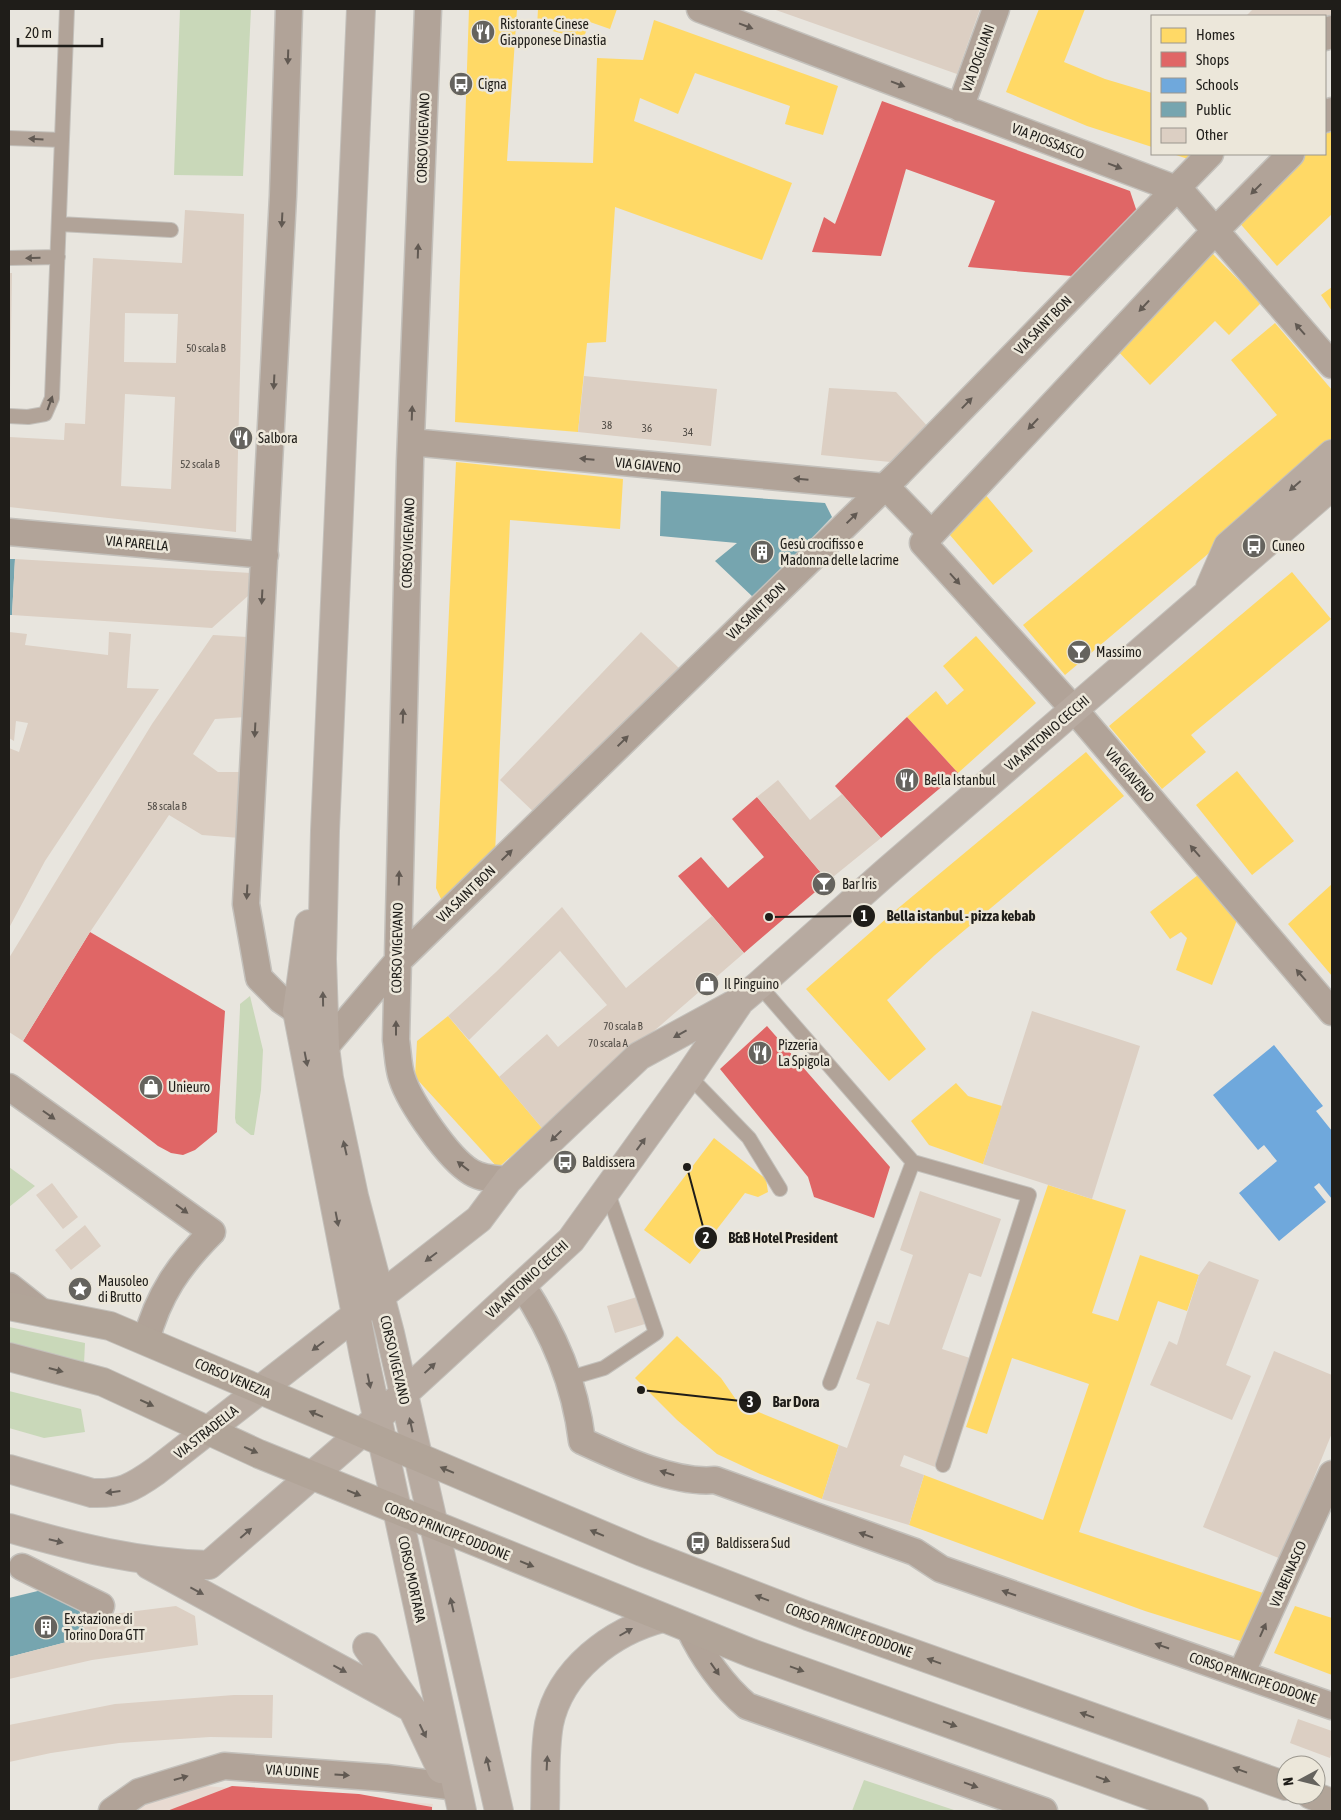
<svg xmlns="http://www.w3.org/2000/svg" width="1341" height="1820" font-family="'Asap Condensed',sans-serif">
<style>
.commercial{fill:#e8dad1}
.green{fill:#c9d8b9}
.homes{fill:#ffd966}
.shops{fill:#e06666}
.schools{fill:#6fa8dc}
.public{fill:#76a5af}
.building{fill:#dccfc3;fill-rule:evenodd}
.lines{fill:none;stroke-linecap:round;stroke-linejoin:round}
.lane-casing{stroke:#c3c0bb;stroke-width:16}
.street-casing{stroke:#c3c0bb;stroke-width:29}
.secondary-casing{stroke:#c3c0bb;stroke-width:30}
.primary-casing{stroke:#c3c0bb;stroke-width:30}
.lane{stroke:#b1a398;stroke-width:14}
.street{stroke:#b1a398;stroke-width:26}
.secondary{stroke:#b7aaa0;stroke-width:28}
.primary{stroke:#b1a498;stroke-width:28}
.oneway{fill:#615952}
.oneway2{fill:#635c56}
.oneway3{fill:#615a52}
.labels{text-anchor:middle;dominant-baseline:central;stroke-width:5;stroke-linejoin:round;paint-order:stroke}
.number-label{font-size:11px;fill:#4f4a44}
.poi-label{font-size:14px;fill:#1f1d19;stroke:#ece7da;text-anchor:start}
.street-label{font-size:14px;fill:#1f1d19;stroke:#ece7da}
.leader{fill:none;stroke:#1f1d19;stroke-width:2}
.callout-dot{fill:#1f1d19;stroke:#ece7da;stroke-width:2}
.mark-label{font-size:15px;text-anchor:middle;font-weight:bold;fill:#fff}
.callout-label{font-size:15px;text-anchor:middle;font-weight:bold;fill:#1f1d19;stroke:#ece7da;stroke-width:5;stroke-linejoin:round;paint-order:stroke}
</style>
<rect width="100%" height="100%" fill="#e8e5de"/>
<path class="commercial" d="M166,1783l267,21 -1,7h-295z"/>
<path class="green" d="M180,9h71l-8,167 -69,-1z
M250,996l13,54 -2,40 -7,45h-3l-15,-12 -1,-5 5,-110v-4z
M9,1167l26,19 -26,21z
M9,1327l76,16 -1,21 -75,-19z
M9,1391l72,18 4,23 -41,6 -35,-10z
M864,1780l93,31h-105z"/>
<path class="homes" d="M469,9h48l-10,152 86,2 4,-105 46,2 11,-40 184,66 -15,49 -38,-11 5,-18 -95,-33 -17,41 -38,-16 -6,23 158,62 -30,77 -147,-53 -9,135 -19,1 -9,89 -123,-10z
M538,9h79l-7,20 -20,-7 -7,17 -46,-12z
M1039,9h46l-21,53 41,17 47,14v54l-65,-21 -81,-34z
M1332,129v85l-55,52 -40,-46 34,-36 33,-30h21v-19z
M1173,154h20l-5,5z
M1212,253l49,50 -32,32 -14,-14 -65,64 -35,-37z
M1332,287v24l-11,-16z
M1275,323l57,67v59l-267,226 -42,-50 254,-210 -46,-55z
M456,462l167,17 -3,50 -110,-9 -15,334 -48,45h-6l-5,-11z
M984,493l49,58 -40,34 -50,-58z
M1292,572l39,47 -140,116 15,17 -44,37 -53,-63z
M976,636l60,67 -78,70 -51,-56 29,-26 11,14 17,-15 -21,-24z
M1086,752l38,44 -189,159 -48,45 39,49 -37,32 -83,-92 90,-79z
M1237,771l57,70 -42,34 -56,-70z
M1198,875l39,45 -25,65 -36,-15 11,-32 -6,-6 -11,7 -20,-27z
M1332,884v92l-44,-52z
M448,1016l94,112 -44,40 -83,-91 2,-36z
M956,1083l12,13 34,10 -19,58 -54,-19 -18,-24z
M714,1138l52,41 2,13 -10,5 -13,-4 -55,71 -46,-34z
M1048,1185l78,25 -34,103 26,8 22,-66 59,20 -12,36 -29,-10 -79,231 190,63 -19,49 -105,-33 -236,-86 15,-50 119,45 46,-136 -77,-26 -25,76 -21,-7z
M677,1336l44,42 18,26 100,41 -17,54 -62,-25 -43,-20 -40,-34 -42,-42z
M1295,1606l37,12v57l-58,-22z"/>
<path class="shops" d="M882,101l248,90 7,21 -65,64 -104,-9 27,-66 -89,-32 -25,87 -69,-4 12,-35 11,7z
M907,717l51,56 -77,65 -46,-52z
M757,797l71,84 -84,72 -66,-77 23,-19 27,31 36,-31 -32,-38z
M90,932l135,79 -8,121 -22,18 -12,5 -12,-2 -13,-7 -135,-105z
M767,1026l123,141 -16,51 -60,-21 -6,-20 -88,-108z
M232,1786l127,8 73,13v4h-265z"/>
<path class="schools" d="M1274,1045l49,61 -7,5 16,20v68l-13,-16 -5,4 12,15 -47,39 -40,-48 38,-32 -13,-16 -6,5 -45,-55z"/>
<path class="public" d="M661,491l164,12 7,14 -78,81 -39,-37 22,-18 -77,-7z
M9,559h6l-3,56h-3z
M46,1589l33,20 7,28 -77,20v-59z"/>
<path class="building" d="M773,9l153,1 54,-1 -23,65z
M1253,9h79v6l-7,7v-6h-79z
M185,210l59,4 -8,318 -227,-25v-70l55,3 1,-17 20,1 8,-166 89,5zM125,313l53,1 -2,49 -52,-1zM125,394l50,3 -4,92 -50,-3z
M9,273h3l-2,119h-1z
M584,376l133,13 -6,57 -133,-14z
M829,388l67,4 35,38 -31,33 -79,-8z
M15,559l236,14 -2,22 -37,33 -200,-13z
M9,632l18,2 -2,11 83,10 1,-23 22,2 -4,54 32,1 -114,172 -36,67v-180l10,4 9,-29 -12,-2 -2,20 -5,-3z
M641,632l39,37 -141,148 -39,-37z
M213,635l34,2 -1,80 -31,2 -22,35 25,18h27l-5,66 -38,-3 -33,-20 -79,117 -67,109 -14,-9v-74l143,-234z
M778,780l32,40 32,-26 39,44 -53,43 -71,-84z
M562,907l64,81 86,-72 32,37 -202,175 -43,-51 48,-43 11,13 49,-42 -47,-54 -91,89 -21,-24 48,-44z
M1032,1011l108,35 -48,153 -109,-35z
M52,1183l26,34 -15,12 -27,-34z
M920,1191l81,28 -20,58 -12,-4 -27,76 31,10 -38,108 -31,-12 -4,11 24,9 -15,50 -87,-26 17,-54 8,3 23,-64 -14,-5 21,-58 12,4 24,-70 -13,-5z
M85,1225l16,21 -30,24 -16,-20z
M1209,1261l50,19 -33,85 25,11 -19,44 -82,-35 19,-44 8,4 22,-70z
M637,1297l8,27 -30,9 -8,-27z
M1274,1351l58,24v58l-51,126 -78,-32z
M176,1606l19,10 3,29 -106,15 -83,19v-22l77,-20 -5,-19z
M234,1695h39l-1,43 -62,-1 -91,6 -68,10 -42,9v-37l106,-21z
M1298,1719l34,12v20l-2,7 -40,-15z"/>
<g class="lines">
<g class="lane-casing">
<path id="lane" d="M9,138l53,2
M59,224l112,6
M9,258l49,-1
M9,416l19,1 17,-3 7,-16 15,-389
M759,985l154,177 116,33 -86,270
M689,1076l60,62 31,51
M570,1378l34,-10 52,-35 -49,-143
M830,1383l83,-221"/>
</g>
<g class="street-casing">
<path id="street" d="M289,9l-6,187 -37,708 13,74 22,22 16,11
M428,9l-18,453 -14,578c2,13 2,27 6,38 8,25 47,81 69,94 11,7 25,7 37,8
M700,9l476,180 10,8 146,168
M1325,37l7,-8
M960,108l36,-99
M1325,119l7,-8
M1291,154l-76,77 -292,312 155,171 254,298
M411,442l474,45
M894,495l29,30
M9,532l256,23
M325,1047l72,-85 502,-489 311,-319
M9,1087l203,145c-33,33 -54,63 -66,109
M522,1285c32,49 53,98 60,156 37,17 92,43 133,39l200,72 26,17 391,137
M9,1286l34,27
M22,1567l79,39
M689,1628c13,28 34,58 58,78l297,105
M1241,1674l91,-200
M112,1811l27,-19 85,-26 162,12 63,8"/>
</g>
<g class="secondary-casing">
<path id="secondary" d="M361,9l-36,822 -3,128 3,88 4,31 25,118 36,137 109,478
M1210,587l18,-41 104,-92
M309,924l-12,87 67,345 98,455
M9,1469l83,24c29,1 40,-5 64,-22l323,-252 29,-39 131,-124 101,-55 19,-16 126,-112 447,-387
M9,1528c66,19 131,35 200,37l152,-132 210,-193 118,-164 49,-72
M149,1565l261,142
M367,1647l47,65 27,57
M545,1811c1,-28 -1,-59 4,-87 11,-54 63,-93 114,-106"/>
</g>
<g class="primary-casing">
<path id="primary" d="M9,1306l101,20 532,226 166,64 478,170
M9,1357l94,25 156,72 492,199 443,158
M1311,1795l21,8"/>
</g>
<use href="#lane" class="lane"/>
<use href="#street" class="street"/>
<use href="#secondary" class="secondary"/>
<use href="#primary" class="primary"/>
</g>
<defs><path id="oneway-solid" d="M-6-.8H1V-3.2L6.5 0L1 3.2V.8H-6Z" transform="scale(1.25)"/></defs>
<g class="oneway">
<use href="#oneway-solid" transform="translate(746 26) rotate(21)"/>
<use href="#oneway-solid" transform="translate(288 57) rotate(92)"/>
<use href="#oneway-solid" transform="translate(898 84) rotate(21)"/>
<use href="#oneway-solid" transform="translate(36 139) rotate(-177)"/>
<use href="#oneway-solid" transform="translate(1115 166) rotate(21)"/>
<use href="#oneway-solid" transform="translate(1256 189) rotate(135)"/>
<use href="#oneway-solid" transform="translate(282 220) rotate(93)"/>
<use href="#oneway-solid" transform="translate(418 251) rotate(-88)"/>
<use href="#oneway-solid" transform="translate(33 258) rotate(179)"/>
<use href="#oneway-solid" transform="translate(1144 306) rotate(133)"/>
<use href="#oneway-solid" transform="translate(1300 329) rotate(-131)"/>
<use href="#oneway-solid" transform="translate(274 382) rotate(93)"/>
<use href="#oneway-solid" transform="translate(50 403) rotate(-70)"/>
<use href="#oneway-solid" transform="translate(967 403) rotate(-46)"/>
<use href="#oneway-solid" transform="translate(412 413) rotate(-88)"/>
<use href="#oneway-solid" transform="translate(1033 424) rotate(133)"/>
<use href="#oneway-solid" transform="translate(587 459) rotate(-175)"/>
<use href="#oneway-solid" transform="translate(801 479) rotate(-175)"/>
<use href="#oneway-solid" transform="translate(852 518) rotate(-44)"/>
<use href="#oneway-solid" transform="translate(955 579) rotate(48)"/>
<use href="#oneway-solid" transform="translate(262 597) rotate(93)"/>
<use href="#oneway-solid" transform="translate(403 716) rotate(-88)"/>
<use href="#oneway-solid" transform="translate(255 730) rotate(93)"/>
<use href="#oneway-solid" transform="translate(623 741) rotate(-44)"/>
<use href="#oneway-solid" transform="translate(1195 851) rotate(-131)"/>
<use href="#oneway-solid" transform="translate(507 855) rotate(-44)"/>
<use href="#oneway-solid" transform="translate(399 878) rotate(-88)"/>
<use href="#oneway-solid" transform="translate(247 892) rotate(93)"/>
<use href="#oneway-solid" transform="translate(1301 975) rotate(-131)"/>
<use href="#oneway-solid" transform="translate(396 1028) rotate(-90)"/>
<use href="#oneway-solid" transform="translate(49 1115) rotate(35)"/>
<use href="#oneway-solid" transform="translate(463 1166) rotate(-142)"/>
<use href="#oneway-solid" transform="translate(182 1209) rotate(36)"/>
<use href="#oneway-solid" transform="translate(667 1473) rotate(-163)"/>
<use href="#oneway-solid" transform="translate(866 1535) rotate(-160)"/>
<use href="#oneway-solid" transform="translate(1009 1593) rotate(-161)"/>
<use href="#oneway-solid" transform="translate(1263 1630) rotate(-66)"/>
<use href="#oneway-solid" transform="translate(1162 1646) rotate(-161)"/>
<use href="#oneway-solid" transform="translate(715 1669) rotate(55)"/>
<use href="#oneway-solid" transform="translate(342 1775) rotate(4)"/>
<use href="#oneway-solid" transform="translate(181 1778) rotate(-16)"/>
<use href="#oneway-solid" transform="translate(971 1785) rotate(20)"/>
</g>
<g class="oneway2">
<use href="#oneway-solid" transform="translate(1295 486) rotate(139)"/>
<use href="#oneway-solid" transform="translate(323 999) rotate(-91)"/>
<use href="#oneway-solid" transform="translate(680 1034) rotate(151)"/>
<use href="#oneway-solid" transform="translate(306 1059) rotate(79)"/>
<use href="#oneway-solid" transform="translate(556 1136) rotate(136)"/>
<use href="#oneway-solid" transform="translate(641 1144) rotate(-54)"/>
<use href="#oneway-solid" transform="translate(345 1148) rotate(-103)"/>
<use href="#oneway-solid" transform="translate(337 1219) rotate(79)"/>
<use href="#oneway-solid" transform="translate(431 1257) rotate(143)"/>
<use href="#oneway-solid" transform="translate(318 1346) rotate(143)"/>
<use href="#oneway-solid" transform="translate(430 1368) rotate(-43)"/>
<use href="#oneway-solid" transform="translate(369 1381) rotate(78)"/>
<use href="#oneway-solid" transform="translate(411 1425) rotate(-103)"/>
<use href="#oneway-solid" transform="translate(113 1492) rotate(173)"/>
<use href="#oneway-solid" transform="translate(246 1533) rotate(-41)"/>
<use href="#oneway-solid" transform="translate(56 1541) rotate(14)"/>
<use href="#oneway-solid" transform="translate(197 1591) rotate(28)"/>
<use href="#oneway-solid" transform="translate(452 1605) rotate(-103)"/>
<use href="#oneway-solid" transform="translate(626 1632) rotate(-30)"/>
<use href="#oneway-solid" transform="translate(340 1669) rotate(28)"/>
<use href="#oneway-solid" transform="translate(423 1731) rotate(64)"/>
<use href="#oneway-solid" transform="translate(547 1763) rotate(-87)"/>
<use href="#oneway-solid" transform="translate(488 1764) rotate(-103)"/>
</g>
<g class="oneway3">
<use href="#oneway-solid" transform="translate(56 1370) rotate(15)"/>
<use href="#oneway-solid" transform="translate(147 1403) rotate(25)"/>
<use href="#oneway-solid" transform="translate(316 1414) rotate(-157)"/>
<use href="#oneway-solid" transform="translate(251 1450) rotate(24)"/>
<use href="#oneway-solid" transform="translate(447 1470) rotate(-157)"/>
<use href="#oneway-solid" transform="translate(354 1493) rotate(22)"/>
<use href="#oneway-solid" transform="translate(597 1533) rotate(-157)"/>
<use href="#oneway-solid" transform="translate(527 1564) rotate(22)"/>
<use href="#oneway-solid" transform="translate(762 1598) rotate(-159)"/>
<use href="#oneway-solid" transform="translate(934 1661) rotate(-160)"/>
<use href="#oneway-solid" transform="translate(797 1669) rotate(20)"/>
<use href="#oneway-solid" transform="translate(1087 1715) rotate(-160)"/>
<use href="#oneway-solid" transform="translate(950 1724) rotate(20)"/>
<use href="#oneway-solid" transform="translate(1240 1770) rotate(-160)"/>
<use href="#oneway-solid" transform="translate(1103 1779) rotate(20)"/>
</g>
<defs>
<g id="restaurant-disc" transform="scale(1.25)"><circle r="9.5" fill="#65635e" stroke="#ece7da"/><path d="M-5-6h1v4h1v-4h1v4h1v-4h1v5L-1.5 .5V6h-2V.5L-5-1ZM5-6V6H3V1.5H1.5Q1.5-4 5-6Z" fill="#fff"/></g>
<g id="bus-disc" transform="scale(1.25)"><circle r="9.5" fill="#65635e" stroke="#ece7da"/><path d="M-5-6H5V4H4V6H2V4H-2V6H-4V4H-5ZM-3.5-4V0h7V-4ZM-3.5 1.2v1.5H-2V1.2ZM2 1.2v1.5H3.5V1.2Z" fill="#fff"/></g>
<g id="building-disc" transform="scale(1.25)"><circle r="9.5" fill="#65635e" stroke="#ece7da"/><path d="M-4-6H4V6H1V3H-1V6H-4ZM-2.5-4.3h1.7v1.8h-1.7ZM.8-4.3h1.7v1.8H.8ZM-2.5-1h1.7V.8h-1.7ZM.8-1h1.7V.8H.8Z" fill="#fff"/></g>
<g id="bar-disc" transform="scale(1.25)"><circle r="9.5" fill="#65635e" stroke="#ece7da"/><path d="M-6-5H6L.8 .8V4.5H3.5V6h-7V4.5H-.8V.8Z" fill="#fff"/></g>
<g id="shop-disc" transform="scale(1.25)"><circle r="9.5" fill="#65635e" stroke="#ece7da"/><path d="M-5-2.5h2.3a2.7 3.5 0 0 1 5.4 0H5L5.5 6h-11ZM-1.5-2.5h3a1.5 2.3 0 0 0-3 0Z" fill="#fff"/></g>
<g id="sight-disc" transform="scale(1.25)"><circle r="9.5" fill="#65635e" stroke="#ece7da"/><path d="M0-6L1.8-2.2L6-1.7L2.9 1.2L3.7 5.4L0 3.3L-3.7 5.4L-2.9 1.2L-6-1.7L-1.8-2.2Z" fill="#fff"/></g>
</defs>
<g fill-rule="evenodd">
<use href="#restaurant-disc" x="483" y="32"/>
<use href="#bus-disc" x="461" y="84"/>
<use href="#restaurant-disc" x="241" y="438"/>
<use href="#bus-disc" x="1254" y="546"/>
<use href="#building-disc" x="762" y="552"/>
<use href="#bar-disc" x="1079" y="652"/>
<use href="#restaurant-disc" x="907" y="780"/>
<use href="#bar-disc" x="824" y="884"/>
<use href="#shop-disc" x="707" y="984"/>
<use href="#restaurant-disc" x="760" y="1053"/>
<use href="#shop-disc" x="151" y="1087"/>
<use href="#bus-disc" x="565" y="1162"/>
<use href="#sight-disc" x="80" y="1289"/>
<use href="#bus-disc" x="698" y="1543"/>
<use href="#building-disc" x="46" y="1627"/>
</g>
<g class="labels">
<g class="number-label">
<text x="206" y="348">50 scala B</text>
<text x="607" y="425">38</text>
<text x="647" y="428">36</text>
<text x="688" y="432">34</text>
<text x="200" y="464">52 scala B</text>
<text x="167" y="806">58 scala B</text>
<text x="623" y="1026">70 scala B</text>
<text x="608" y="1043">70 scala A</text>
</g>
<g class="poi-label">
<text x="500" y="24">Ristorante Cinese<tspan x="500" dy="16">Giapponese Dinastia</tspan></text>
<text x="478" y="84">Cigna</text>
<text x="258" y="438">Salbora</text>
<text x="780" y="544">Gesù crocifisso e<tspan x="780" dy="16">Madonna delle lacrime</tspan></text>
<text x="1272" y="546">Cuneo</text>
<text x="1096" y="652">Massimo</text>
<text x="924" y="780">Bella Istanbul</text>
<text x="842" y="884">Bar Iris</text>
<text x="724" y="984">Il Pinguino</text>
<text x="778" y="1045">Pizzeria<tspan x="778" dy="16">La Spigola</tspan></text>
<text x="168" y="1087">Unieuro</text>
<text x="582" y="1162">Baldissera</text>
<text x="98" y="1281">Mausoleo<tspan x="98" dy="16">di Brutto</tspan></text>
<text x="716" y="1543">Baldissera Sud</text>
<text x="64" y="1619">Ex stazione di<tspan x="64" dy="16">Torino Dora GTT</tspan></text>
</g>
<g class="street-label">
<text transform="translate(978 58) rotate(-70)">VIA DOGLIANI</text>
<text transform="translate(423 138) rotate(-88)">CORSO VIGEVANO</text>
<text transform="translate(1048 141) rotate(21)">VIA PIOSSASCO</text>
<text transform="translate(1043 325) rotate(-46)">VIA SAINT BON</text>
<text transform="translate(648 465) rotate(5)">VIA GIAVENO</text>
<text transform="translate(137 543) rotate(5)">VIA PARELLA</text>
<text transform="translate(408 543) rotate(-88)">CORSO VIGEVANO</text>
<text transform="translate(756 611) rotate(-44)">VIA SAINT BON</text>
<text transform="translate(1047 733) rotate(-41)">VIA ANTONIO CECCHI</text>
<text transform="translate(1130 775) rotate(49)">VIA GIAVENO</text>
<text transform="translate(466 894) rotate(-44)">VIA SAINT BON</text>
<text transform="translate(397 948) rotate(-89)">CORSO VIGEVANO</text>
<text transform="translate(527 1279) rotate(-43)">VIA ANTONIO CECCHI</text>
<text transform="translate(395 1360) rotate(77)">CORSO VIGEVANO</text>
<text transform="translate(233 1378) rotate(23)">CORSO VENEZIA</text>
<text transform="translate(206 1432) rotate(-38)">VIA STRADELLA</text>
<text transform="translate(447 1531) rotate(22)">CORSO PRINCIPE ODDONE</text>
<text transform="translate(1288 1574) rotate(-66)">VIA BEINASCO</text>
<text transform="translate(412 1579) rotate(78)">CORSO MORTARA</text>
<text transform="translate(849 1630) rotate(20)">CORSO PRINCIPE ODDONE</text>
<text transform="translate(1253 1678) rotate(19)">CORSO PRINCIPE ODDONE</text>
<text transform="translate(292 1771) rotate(4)">VIA UDINE</text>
</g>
</g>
<path class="leader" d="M769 917L864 916M687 1167L706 1238M641 1390L750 1402"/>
<g class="callout-dot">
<circle cx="769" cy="917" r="5"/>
<circle cx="687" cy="1167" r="5"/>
<circle cx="641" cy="1390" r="5"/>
<circle cx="864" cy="916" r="12"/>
<circle cx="706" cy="1238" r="12"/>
<circle cx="750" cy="1402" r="12"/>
</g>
<g class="mark-label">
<text x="864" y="921">1</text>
<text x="706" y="1243">2</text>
<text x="750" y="1407">3</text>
</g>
<g class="callout-label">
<text x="961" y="921">Bella istanbul - pizza kebab</text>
<text x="783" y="1243">B&amp;B Hotel President</text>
<text x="796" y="1407">Bar Dora</text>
</g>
<rect width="1341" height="1820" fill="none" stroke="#1f1d19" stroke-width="20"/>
<rect x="1151" y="15" width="175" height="140" fill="#ece7da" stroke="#9a968d"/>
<rect x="1161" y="28" width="25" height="15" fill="#ffd966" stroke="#9a968d"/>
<text x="1196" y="40" font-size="15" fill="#1f1d19">Homes</text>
<rect x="1161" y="52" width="25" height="15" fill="#e06666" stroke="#9a968d"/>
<text x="1196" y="65" font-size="15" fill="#1f1d19">Shops</text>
<rect x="1161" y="78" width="25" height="15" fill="#6fa8dc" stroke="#9a968d"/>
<text x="1196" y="90" font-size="15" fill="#1f1d19">Schools</text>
<rect x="1161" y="102" width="25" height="15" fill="#76a5af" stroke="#9a968d"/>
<text x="1196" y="115" font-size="15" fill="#1f1d19">Public</text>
<rect x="1161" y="128" width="25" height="15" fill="#dccfc3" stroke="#9a968d"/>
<text x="1196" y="140" font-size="15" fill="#1f1d19">Other</text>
<g transform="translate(1301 1780) rotate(263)"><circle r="24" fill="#ece7da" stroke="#9a968d"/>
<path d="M0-4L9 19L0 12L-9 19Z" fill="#65635e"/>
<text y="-8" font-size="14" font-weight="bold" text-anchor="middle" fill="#1f1d19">N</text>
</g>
<path d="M18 38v8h84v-8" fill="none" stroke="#1f1d19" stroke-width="2.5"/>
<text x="25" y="38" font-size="15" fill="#1f1d19" stroke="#ece7da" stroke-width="4" paint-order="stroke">20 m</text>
</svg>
